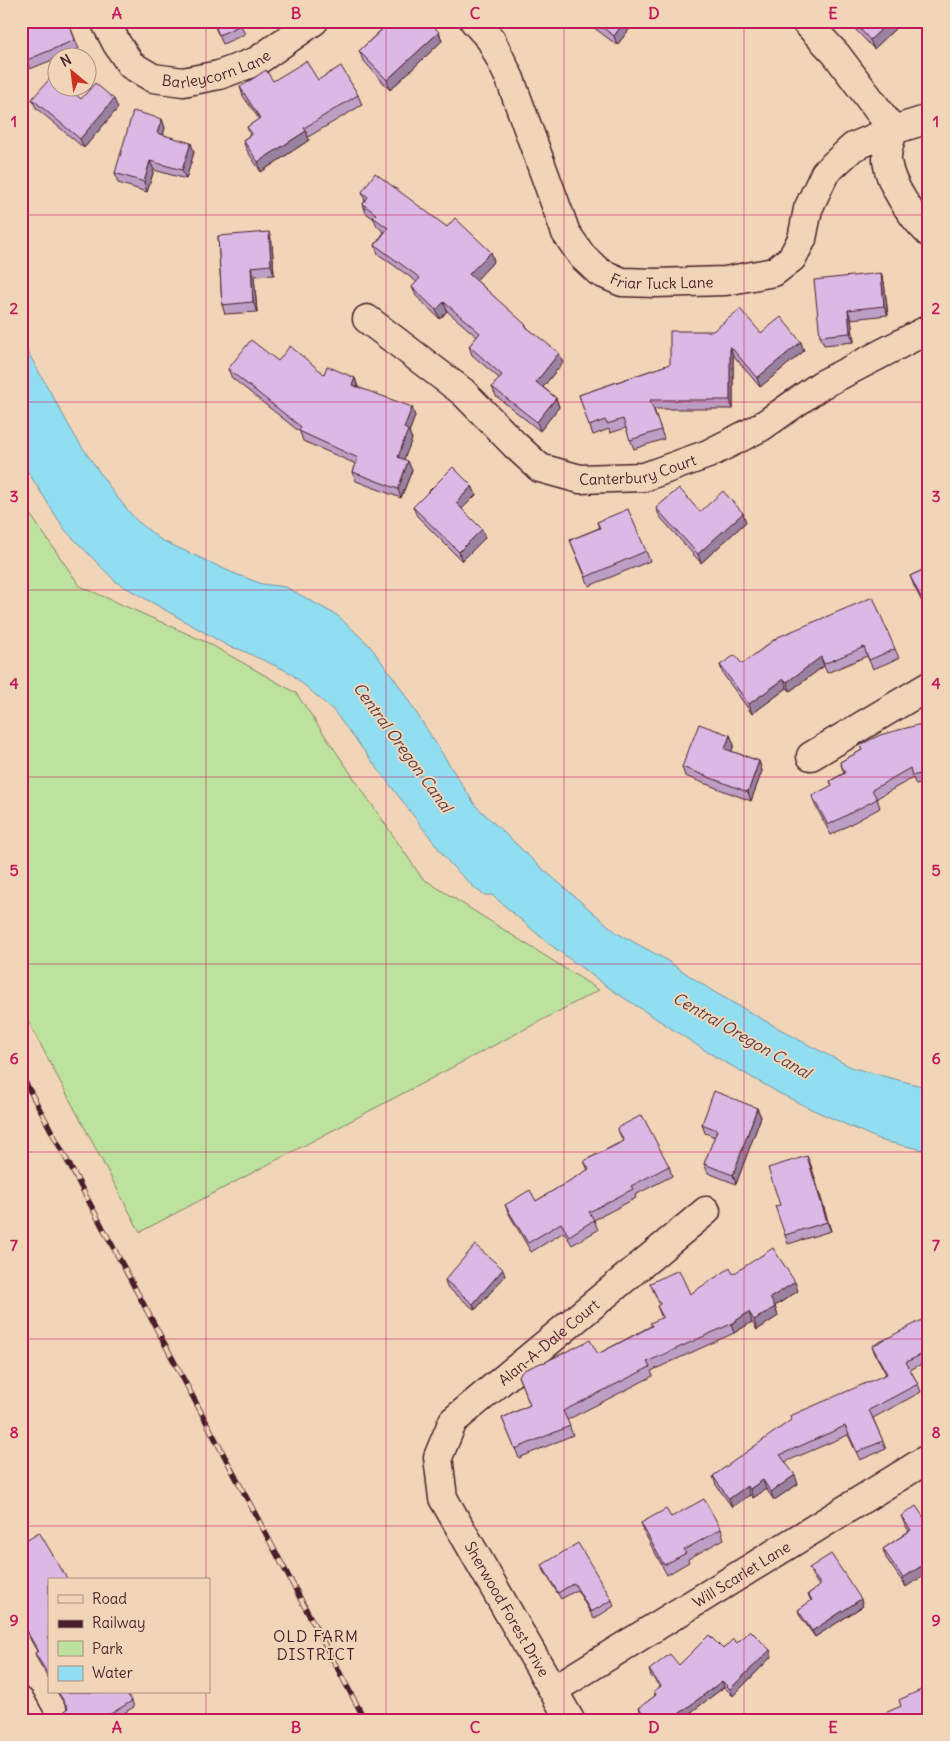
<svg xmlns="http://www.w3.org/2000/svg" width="950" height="1741" font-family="Delius,sans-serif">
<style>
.green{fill:#bce29e;stroke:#838064}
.water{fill:#91def0;stroke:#7592a1}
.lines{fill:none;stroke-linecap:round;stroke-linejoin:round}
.minor-casing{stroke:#4a1f2b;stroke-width:31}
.minor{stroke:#f1d5b8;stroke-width:28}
.rail-casing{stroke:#4a1f2b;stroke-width:5.5}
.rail{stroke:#f1d5b8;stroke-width:4;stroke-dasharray:11;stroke-linecap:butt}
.wall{fill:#bc9fc5;stroke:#4a1f2b}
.shaded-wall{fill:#9982a0;stroke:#4a1f2b}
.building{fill:#dbb9e5;stroke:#4a1f2b}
.grid{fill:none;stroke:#c2185b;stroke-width:1;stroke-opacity:0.55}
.labels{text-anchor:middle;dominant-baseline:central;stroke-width:4;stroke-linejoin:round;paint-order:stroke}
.street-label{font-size:15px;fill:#4a1f2b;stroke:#f1d5b8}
.water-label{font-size:16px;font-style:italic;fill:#553c49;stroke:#f1d5b8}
.neighbourhood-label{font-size:16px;letter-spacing:1px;fill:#4a1f2b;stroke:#f1d5b8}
.neatline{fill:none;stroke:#c2185b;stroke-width:2}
.grid-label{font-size:16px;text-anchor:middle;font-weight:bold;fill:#c2185b}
</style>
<rect width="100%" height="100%" fill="#f1d5b8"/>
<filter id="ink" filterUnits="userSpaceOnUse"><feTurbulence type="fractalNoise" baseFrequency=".02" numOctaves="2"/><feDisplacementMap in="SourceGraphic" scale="10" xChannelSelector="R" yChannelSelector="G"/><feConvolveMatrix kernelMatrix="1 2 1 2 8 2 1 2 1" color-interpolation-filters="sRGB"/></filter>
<g filter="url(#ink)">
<path class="green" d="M21,501l59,85 128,57 88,50 126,185 177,112 -459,242 -119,-224z"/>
<path class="water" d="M21,340l55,98 37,54 23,28 25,20 72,33 29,11 24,3 52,29 31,29 27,36 79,124 62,59 80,69 46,25 51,34 89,50 50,26 76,20v63l-46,-10 -72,-32 -32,-16 -70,-40 -97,-63 -64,-47 -56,-48h-7l-8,-5 -26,-25 -118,-155 -44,-38 -50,-23 -9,-2 -114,-65 -51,-52 -44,-69z"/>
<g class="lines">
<g class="minor-casing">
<g id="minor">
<path id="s1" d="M105,21l12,23 14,21 22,13 30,4 36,-7 38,-14 57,-40"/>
<path id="s2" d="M474,21l17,19 19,39 56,154 16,23 17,16 23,10 33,1 70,-2 49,-9 18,-14 10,-19 6,-30 17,-36 28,-26 40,-17 36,-11"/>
<path d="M805,21l31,33 57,76c-2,9 -7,22 -6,31 3,24 25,56 42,72"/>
<path id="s3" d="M367,319l96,73 52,53 25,23 40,11 64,-2 64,-23 53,-27 60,-42 108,-56"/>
<path d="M811,756l118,-70"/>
<path id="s4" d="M553,1690l376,-232"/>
<path d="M21,1702l10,18"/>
<path id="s5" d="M570,1720l-127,-222 -5,-41 15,-36 253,-210"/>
</g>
</g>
<use href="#minor" class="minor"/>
<g class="rail-casing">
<path id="rail" d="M21,1074l344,646"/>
</g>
<use href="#rail" class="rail"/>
</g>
<path class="wall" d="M68,21l11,28 -49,20 -9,-22z
M212,21h27l6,13 -22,10z
M383,21h45l11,11 3,9 -52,49 -27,-30 -4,-9 26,-25z
M585,21h50v1l-18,23z
M852,21h51l-29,28 -19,-20z
M318,80l40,15 4,10 -54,32 1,3 -48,32 -15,-23 -3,-9 7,-5 -3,-8 12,-8 -16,-23 -3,-9 33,-6z
M32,99h49l37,9 -34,40 -48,-40z
M162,119l3,9 -2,6 31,18 -8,27 -32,-9 -7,22 -29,-9 -3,-10z
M362,192l85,35 44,25 3,9 -18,19 52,48 35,34 -20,25 13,11 3,9 -19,24 -44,-35 -4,-9 7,-9 -27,-23 -3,-9 8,-9 -30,-26 -7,8 -24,-23 -4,-9 5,-5 -39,-28 -3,-9 9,-13 -7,-6 -3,-7 -8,-6 -3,-9 2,-3z
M218,236l54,6 2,33 -20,1 3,36 -32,2 -3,-9z
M881,273l3,9 4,33 -37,4 3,23 -30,3 -4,-9z
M761,333l43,18 -44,36 -27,-32v54h-79l10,30 -30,10 -8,-21 -16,5 -1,-4 -16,6 -14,-40z
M278,361l46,13 31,4 3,9 57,29 -6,16 3,7 -8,20 8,11 -11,28 -45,-17 -3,-9 3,-8 -53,-23 -3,-9 -68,-54 -4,-9z
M472,486l4,9 -14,14 23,29 -23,23 -45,-45 -4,-9z
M656,508l44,4 46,10 -45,41 -41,-46z
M597,522l49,29 4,10 -61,25 -19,-46 29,-12z
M929,567v49l-15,-30 -4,-10z
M778,637l117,12 4,9 -26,11 -6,-13 -40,17 -3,-7 -34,25 -3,-3 -35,26 -29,-40 -3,-9 22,-1z
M929,722v60l-13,3 -3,-7 -36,20 3,10 -49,27 -16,-30 -3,-9 20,-10 -2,-5 14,-8 -4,-11 22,-12 -2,-5z
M730,735l4,10 -3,6 28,10 3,10 -11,30 -66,-25 -3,-9z
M757,1108l4,9 -25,67 -28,-11 -4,-9 11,-27 -10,-4 -3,-9z
M617,1128l52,38 3,10 -37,19 1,3 -42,22 4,10 -26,15 -8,-13 -33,20 -22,-38 -4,-9 31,-4 52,-31 -4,-9 39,-20z
M807,1156l24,75 -43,13 -3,-9 -5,-30z
M733,1274l65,17 -23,15 3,10 -21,14 -5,-8 -18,11 -83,38 2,5 -86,44 6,15 -54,23 -17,-40 28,-13 -12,-29 25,-13 55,-9 53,-28 11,-8 -5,-12 3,-1 -10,-22 40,11z
M505,1276l-30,34 -28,-23 -2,-7z
M929,1327v33l-19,10 8,14 3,8 -48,26 13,31 -26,11 -12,-25 -63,27 13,22 -24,16 -8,-11 -13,9 -3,-3 -18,12 -16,-22 -3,-9 173,-102 -11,-20 -3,-8z
M901,1516l28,9 -23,62 -20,-29 -3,-9 26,-18 -4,-6z
M671,1517l50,12 3,10 -36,20 1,3 -22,13 -23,-43 -3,-9z
M21,1543l28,37v99l-12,-20 -2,-6 2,-2 -16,-28z
M542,1565l70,35 2,6 -20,13 -17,-29 -16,9 -17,-28z
M809,1568l54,38 -48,31 -15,-21 -2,-6 13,-9 -3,-7 11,-8 -7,-11z
M737,1643l33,7 2,6 -39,40 -9,-9 -43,33h-36l-4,-6 -2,-6 16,-12 -1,-5 6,-4 -9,-11 -2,-6 30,-5z
M57,1692h69l6,9 2,6 -22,13h-43l-4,-10 2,-2z"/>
<path class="shaded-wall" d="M625,21l10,1 -18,23 -3,-9z
M890,21h13l-29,28 -4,-9z
M439,32l3,9 -52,49 -3,-10z
M114,99l4,9 -34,40 -4,-9z
M162,119l3,9 -4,14 -4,-9z
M306,131l3,9 -48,32 -3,-10z
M191,143l3,9 -8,27 -4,-9z
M150,161l4,9 -7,22 -3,-10z
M269,232l3,10 2,33 -3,-10z
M491,252l3,9 -21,23 -4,-10z
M251,267l3,9 3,36 -4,-10z
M881,273l3,9 4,33 -4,-9z
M444,302l3,9 -7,8 -4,-9z
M848,310l3,9 3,23 -4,-9z
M801,342l3,9 -44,36 -3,-9z
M730,346l3,9v54l-3,-9z
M559,353l4,9 -23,29 -4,-9z
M355,378l3,10 -6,-3z
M556,398l3,9 -19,24 -3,-9z
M412,407l3,9 -6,16 3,7 -11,28 -3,-10 6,-29z
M408,461l4,9 -11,28 -3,-9z
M472,486l4,9 -17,17 -3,-9z
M743,513l3,9 -45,41 -3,-9z
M482,529l3,9 -23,23 -3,-9z
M821,657l3,9 -34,25 -3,-9z
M784,679l3,9 -35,26 -3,-10z
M730,735l4,10 -5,13 -4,-9z
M759,761l3,10 -11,30 -3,-9z
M757,1108l4,9 -25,67 -3,-9z
M807,1156l4,9 20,66 -4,-9z
M503,1269l2,7 -30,34 -2,-6z
M795,1282l3,9 -25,16 -3,-9z
M775,1307l3,9 -21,14 -3,-10z
M749,1312l3,10 -18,11 -3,-9z
M795,1475l3,9 -24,16 -3,-8z
M763,1480l3,9 -13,9 -3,-9z
M747,1486l3,9 -18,12 -3,-8z
M929,1561v11l-23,15 -3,-9z
M861,1599l2,7 -48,31 -3,-6z
M770,1650l2,6 -39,40 -3,-7z
M722,1681l2,6 -43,33h-10z"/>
<path class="building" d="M21,21h47l7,19 -48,20 -6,-14z
M213,21h26l2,4 -22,10z
M385,21h43l11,11 -52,48 -28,-29 29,-27z
M594,21h31l-11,15z
M853,21h37l-20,19z
M306,61l12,19 23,-14 17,29 -54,33 2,3 -48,31 -15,-22 9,-6 -5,-7 13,-9 -20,-31 26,-17 7,11z
M53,75l5,3v10h10l13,11 14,-16 19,16 -34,40 -48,-40z
M133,111l29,8 -5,14 34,10 -9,27 -32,-9 -6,21 -29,-9z
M375,173l72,54 8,-9 36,34 -22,22 57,51 -1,1 34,27 -23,29 20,16 -19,24 -45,-35 10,-12 -33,-29 11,-13 -36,-31 -8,8 -24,-23 8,-9 -45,-33 13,-17 -15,-11 3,-3 -13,-10 5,-7 -6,-5z
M269,232l2,33 -20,2 2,35 -31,3 -4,-69z
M881,273l3,33 -36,4 2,23 -30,3 -6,-56z
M740,309l21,24 20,-16 20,25 -44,36 -27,-32v54h-80l11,30 -31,10 -7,-21 -16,5 -2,-4 -16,6 -10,-31 91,-31v-33h43z
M251,340l27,21 12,-15 34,28 3,-8 28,12 -3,7 60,22 -8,21 4,2 -10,27 10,4 -10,28 -45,-17 5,-14 -59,-27 2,-4 -73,-58z
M453,467l19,19 -16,17 26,26 -23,23 -46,-45z
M679,488l21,24 23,-21 20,22 -45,41 -42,-46z
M628,509l18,42 -60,26 -16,-37 30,-12 -3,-6z
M929,567v46l-19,-37z
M873,597l22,52 -26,11 -5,-13 -40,17 -3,-7 -34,25 -3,-3 -35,25 -29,-39 15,-10 7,9 36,-27z
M929,722v50l-17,4 -2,-8 -38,22 5,9 -49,26 -16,-29 20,-11 -2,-4 15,-8 -5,-11 22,-12 -2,-5 20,-10z
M699,724l31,11 -5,14 34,12 -11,31 -66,-25z
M714,1091l43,17 -24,67 -29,-11 13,-34 -15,-6z
M642,1115l27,51 -38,20 2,3 -44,23 5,8 -25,16 -8,-13 -33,20 -23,-38 25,-15 6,11 53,-32 -5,-8 40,-20 -7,-13z
M807,1156l20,66 -42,13 -10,-29 5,-1 -12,-37z
M475,1245l28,24 -30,35 -28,-24z
M773,1248l22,34 -25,16 5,9 -21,13 -5,-8 -18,12 -84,38 3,5 -87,44 7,15 -55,23 -13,-31 28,-13 -12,-29 6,-6 19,-8v1l47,-23 8,14 54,-28 -2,-3 13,-6 -6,-11 3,-2 -10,-21 29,-13 11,24 40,-26 3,6z
M924,1319l5,8v24l-23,11 12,22 -49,26 14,31 -26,11 -12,-26 -65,29 15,20 -24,17 -8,-12 -13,9 -3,-3 -18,13 -16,-23 78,-56 -1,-4 97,-42 -15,-28z
M704,1499l17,30 -37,21 2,3 -22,12 -23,-42 25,-14 5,8z
M916,1506l13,19v36l-26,17 -20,-29 28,-19 -10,-14z
M39,1532l29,48h-19v96l-14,-23 3,-2 -17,-30v-78z
M578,1543l34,57 -21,12 -17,-29 -16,10 -16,-28z
M831,1554l30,45 -49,32 -14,-21 14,-10 -4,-6 13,-9 -12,-17z
M750,1630l20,20 -40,39 -8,-8 -51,39h-23l-9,-12 17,-13 -2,-4 7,-5 -12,-16 21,-16 9,11 30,-30 14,14 10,-10 4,4z
M923,1689l1,3 5,-2v30h-52l-1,-3 25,-11 -2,-6z
M58,1692h68l6,9 -25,15 2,4h-38l-6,-10 3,-2z"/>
</g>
<path class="grid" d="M206,21v1559M386,21v1699M564,21v1699M744,21v1699M21,215h908M21,402h908M21,590h908M21,777h908M21,964h908M21,1152h908M21,1339h908M21,1526h908M206,1692v28"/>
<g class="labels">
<g class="street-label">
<text stroke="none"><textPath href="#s1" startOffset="142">Barleycorn Lane</textPath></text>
<text stroke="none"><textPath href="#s2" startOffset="349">Friar Tuck Lane</textPath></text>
<text stroke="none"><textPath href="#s3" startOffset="329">Canterbury Court</textPath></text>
<text stroke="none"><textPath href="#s5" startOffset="460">Alan-A-Dale Court</textPath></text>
<text stroke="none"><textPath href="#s4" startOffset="221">Will Scarlet Lane</textPath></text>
<text transform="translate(507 1609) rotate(60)">Sherwood Forest Drive</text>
</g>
<g class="water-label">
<text transform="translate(403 747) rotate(54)">Central Oregon Canal</text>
<text transform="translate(742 1035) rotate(30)">Central Oregon Canal</text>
</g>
<g class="neighbourhood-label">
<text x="316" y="1636">OLD FARM<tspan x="316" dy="18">DISTRICT</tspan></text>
</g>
</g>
<rect width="950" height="1741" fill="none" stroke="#f1d5b8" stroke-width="55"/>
<rect x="48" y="1578" width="162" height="115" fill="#f1d5b8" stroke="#ae8c80"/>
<rect x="58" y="1595" width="25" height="8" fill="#f1d5b8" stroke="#ae8c80"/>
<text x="92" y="1604" font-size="15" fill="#4a1f2b">Road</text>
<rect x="58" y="1620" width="25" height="8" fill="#4a1f2b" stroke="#ae8c80"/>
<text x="92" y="1628" font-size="15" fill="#4a1f2b">Railway</text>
<rect x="58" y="1641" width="25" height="15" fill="#bce29e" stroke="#ae8c80"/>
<text x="92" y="1654" font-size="15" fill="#4a1f2b">Park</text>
<rect x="58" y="1666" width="25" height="15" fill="#91def0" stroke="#ae8c80"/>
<text x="92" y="1678" font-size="15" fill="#4a1f2b">Water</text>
<g transform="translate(72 72) rotate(331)"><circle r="24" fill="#f1d5b8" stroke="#ae8c80"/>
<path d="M0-4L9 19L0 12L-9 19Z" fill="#c8321e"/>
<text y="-8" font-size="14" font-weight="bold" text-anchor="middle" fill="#4a1f2b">N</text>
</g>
<rect x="28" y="28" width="894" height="1686" class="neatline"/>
<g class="grid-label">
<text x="117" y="19">A</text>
<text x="296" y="19">B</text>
<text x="475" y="19">C</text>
<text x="654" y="19">D</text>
<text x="833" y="19">E</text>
<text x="14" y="127">1</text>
<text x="936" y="127">1</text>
<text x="14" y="314">2</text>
<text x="936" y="314">2</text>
<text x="14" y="502">3</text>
<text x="936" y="502">3</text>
<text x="14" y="689">4</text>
<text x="936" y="689">4</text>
<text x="14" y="876">5</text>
<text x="936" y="876">5</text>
<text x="14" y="1064">6</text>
<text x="936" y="1064">6</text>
<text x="14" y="1251">7</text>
<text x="936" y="1251">7</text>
<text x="14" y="1438">8</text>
<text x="936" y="1438">8</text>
<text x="14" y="1626">9</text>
<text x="936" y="1626">9</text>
<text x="117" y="1733">A</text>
<text x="296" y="1733">B</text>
<text x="475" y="1733">C</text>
<text x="654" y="1733">D</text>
<text x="833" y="1733">E</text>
</g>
</svg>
